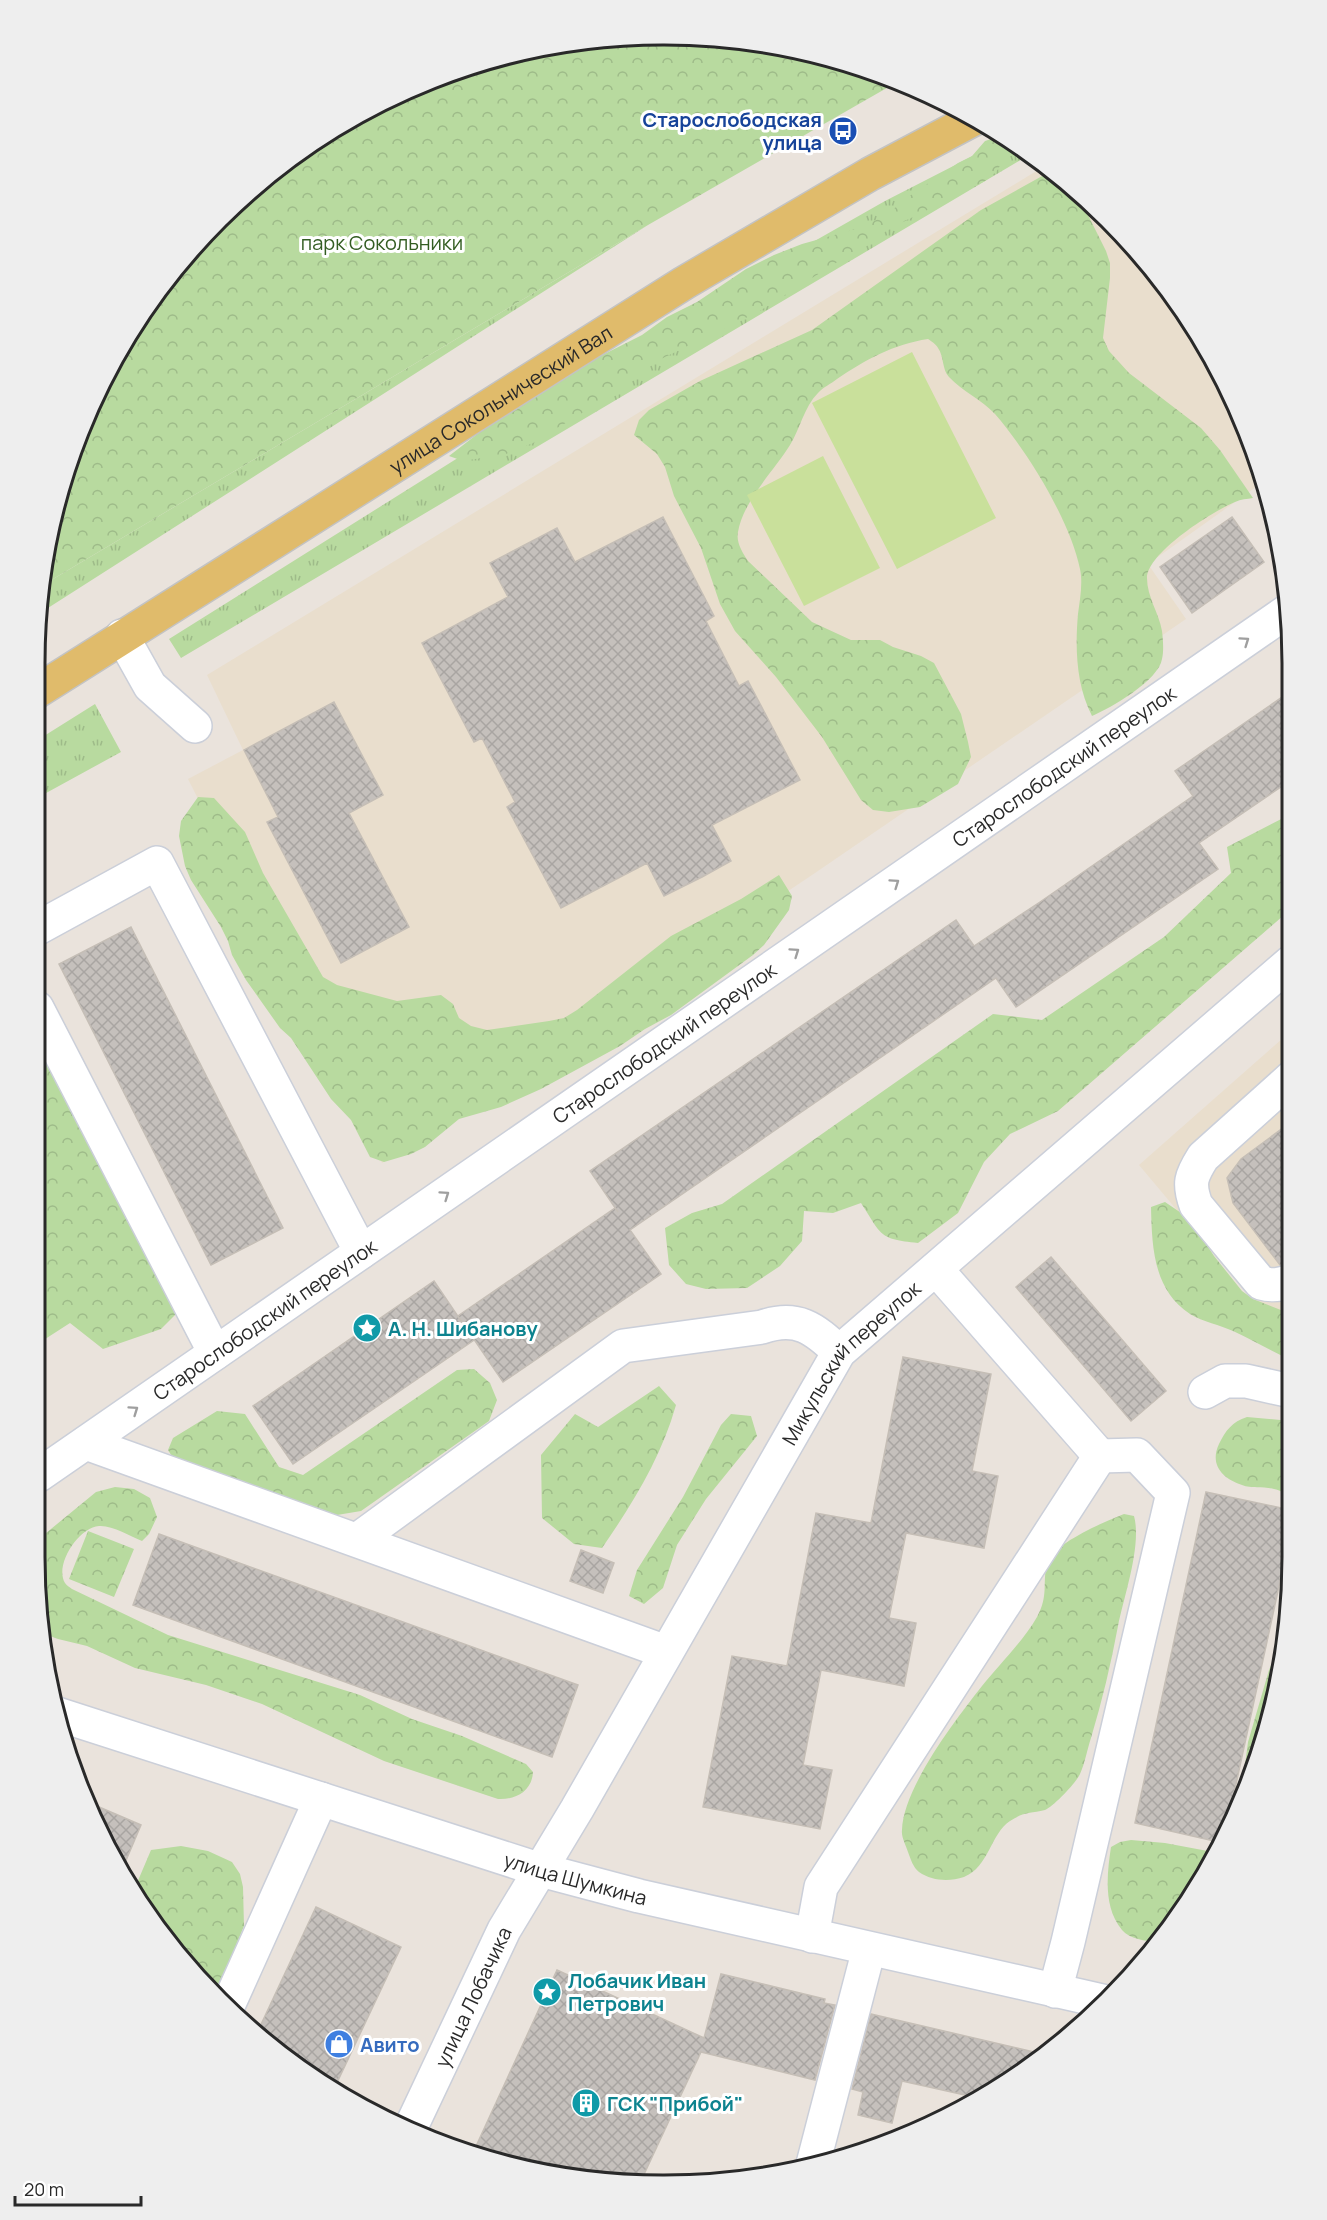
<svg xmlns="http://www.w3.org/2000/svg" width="1327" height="2220" font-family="Manrope,sans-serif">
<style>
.education{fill:#e9decd}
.grass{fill:url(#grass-tufts)}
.forest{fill:url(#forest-crowns)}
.pitch{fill:#c9e09b}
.building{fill:url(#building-cross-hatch);stroke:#c5beb6;stroke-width:1.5}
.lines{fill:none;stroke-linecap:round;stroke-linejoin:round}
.minor-casing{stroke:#cbcfd9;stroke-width:36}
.major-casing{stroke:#c3c3c3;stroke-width:36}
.minor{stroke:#fff;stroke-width:33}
.major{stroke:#e0bb6b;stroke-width:33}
.oneway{stroke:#9f9f9f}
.labels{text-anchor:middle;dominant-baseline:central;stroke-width:6;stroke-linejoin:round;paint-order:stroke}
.transit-label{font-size:20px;font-weight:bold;fill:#164399;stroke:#fff;text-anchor:end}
.park-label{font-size:20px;fill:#335d22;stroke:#fff}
.street-label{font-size:20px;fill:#292929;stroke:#fff}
.culture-label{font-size:20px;font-weight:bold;fill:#0d838f;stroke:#fff;text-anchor:start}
.shop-label{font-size:20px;font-weight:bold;fill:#366cbe;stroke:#fff;text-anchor:start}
.rim{fill:none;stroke:#292929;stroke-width:3}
</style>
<defs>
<pattern id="grass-tufts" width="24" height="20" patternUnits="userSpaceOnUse" patternTransform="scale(1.5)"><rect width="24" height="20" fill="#b8da9f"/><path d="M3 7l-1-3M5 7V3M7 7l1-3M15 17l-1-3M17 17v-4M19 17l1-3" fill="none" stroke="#9ebb89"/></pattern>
<pattern id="forest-crowns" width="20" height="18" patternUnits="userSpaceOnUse" patternTransform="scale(1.5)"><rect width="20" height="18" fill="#b8da9f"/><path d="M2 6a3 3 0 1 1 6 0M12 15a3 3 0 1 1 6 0" fill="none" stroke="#9ebb89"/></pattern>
<pattern id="building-cross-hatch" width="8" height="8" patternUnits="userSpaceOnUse" patternTransform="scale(1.5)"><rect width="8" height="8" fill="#c5c0bc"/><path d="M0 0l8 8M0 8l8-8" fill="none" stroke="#a9a5a2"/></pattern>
</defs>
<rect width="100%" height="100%" fill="#eae3dc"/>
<path class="education" d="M1043,167l93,82 53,73 37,66 33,74 4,20 -115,82 38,55 -371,254 -433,290 -194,-384 55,-29 -36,-75z
M1291,1031v305l-10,-2 -142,-169z"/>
<path class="grass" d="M1008,138l21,17 -848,503 -12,-19 533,-334 183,-104z
M648,225l-611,390 6,-30z
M95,704l26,48 -84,46 -1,-57z"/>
<path class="forest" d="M664,35l123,12 112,34 -251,144 -605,360 25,-124 73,-147 78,-96 95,-78 109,-58 118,-35z
M1000,136l12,11 -16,25 -11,9 -92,46 -135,85 -130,63 -33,30 -62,38 -27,11 -43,7 -14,-5 71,-55 39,-24 83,-42 25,-18 30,-15 49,-33 28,-14 28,-11 54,-15 29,-13 23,-19 50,-34 14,-7 13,-15z
M1044,175l13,5 23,19 26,52 4,12v15l-7,60 6,13 20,22 72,55 19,22 33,48c-6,1 -12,1 -18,4 -22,9 -88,51 -88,76 0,19 12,35 15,53 1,8 2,20 0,28 -3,21 -51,49 -70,57 -16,-31 -17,-68 -14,-102 2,-15 5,-31 2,-45 -10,-49 -53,-118 -85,-155 -13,-14 -33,-23 -46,-37 -7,-7 -5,-21 -11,-29 -2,-4 -7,-7 -10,-9 -34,5 -63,21 -91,40 -6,5 -14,8 -19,14 -14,14 -18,36 -28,52 -16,26 -47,56 -52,87 -2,10 4,20 10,29l64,61 39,18h29l13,7 28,9 13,7 27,51 7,28 3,15 -13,27 -38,23 -31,5 -16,-2 -12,-10 -39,-63 -46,-60 -41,-46 -15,-27 -19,-56 -27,-52 -9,-29 -8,-13 -23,-19 5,-15 10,-10 51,-29 112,-51 169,-120z
M198,797l16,1 31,34 18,41 60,104 14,8 60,16 44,-6 12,9 6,14 12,8 16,4 62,-9 15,-3 13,-8 94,-74 70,-37 38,-24 13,21 -3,14 -25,35 -11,10 -82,60 -26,14 -25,17 -79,43 -40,18 -42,12 -34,28 -14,7 -27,8 -14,-5 -19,-37 -20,-21 -40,-61 -11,-10 -34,-48 -14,-25 -4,-14 -7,-14 -30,-47 -6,-14 -6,-30 2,-15z
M1291,814v95l-233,202 -48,23 -26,28 -26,51 -40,30c-40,-4 -36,-8 -57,-40l-28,10 -29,-2 -2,30 -22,25 -33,22 -41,1 -20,-5 -17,-19 -4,-37 27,-15 30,-9 271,-190 49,6 122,-83 67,-64 -4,-26z
M38,1044l139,269 -16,16 -58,20 -33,-26 -31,20z
M1165,1202l25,17 24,37 28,35 11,8 38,15v46c-20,-9 -38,-20 -58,-29 -13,-6 -30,-9 -43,-17 -37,-24 -38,-68 -39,-107z
M474,1369l16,14 7,17 -8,21 -128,90 -24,4 -164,-57 -5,-8 5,-12 44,-27 28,3 34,53 24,8 154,-105z
M659,1386l17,19c-15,53 -43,98 -74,143l-28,-4 -32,-26 -1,-63 34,-41 23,13z
M731,1414l20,2 6,20 -51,63 -29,46 -14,43 -19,16 -15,-8 8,-26 46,-73 38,-72z
M1247,1417l44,4v75c-5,-2 -11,-6 -17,-7 -10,-3 -22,0 -32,-4 -19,-6 -33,-20 -23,-41 7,-14 13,-22 28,-27z
M115,1487l19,2 16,9 7,19 -8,17 -7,7c-12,-5 -30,-16 -43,-15 -20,1 -45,39 -34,57 2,3 5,4 7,6l96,46 192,60 52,24 50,17 64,28 7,8c-1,19 -17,28 -35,27l-114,-38 -122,-57 -56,-19 -71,-17 -48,-22 -29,-7 -18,-7v-94l56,-46z
M1124,1514l10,2c8,29 -10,80 -16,110 -7,38 -16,75 -27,112 -4,12 -6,25 -11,36 -4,9 -26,32 -35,36 -15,4 -20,1 -35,11 -19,12 -21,46 -46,56 -15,5 -32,4 -45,-5 -6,-5 -8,-12 -11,-20 -2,-7 -7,-15 -6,-22 1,-42 54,-111 80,-144 17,-21 42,-46 55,-69 12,-22 5,-33 10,-54 5,-19 59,-42 77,-49z
M88,1531l46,18 -20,48 -45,-18z
M1283,1638l-24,121 -18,36 7,-53 21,-72z
M1131,1840l34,3 48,9 -27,54 -29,36c-11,-1 -28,-3 -35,-12 -19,-23 -15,-56 -11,-83l9,-5z
M181,1846l27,5 24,11 8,12 3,13 1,39 -29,71 -51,-58 -30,-49 17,-40z"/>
<path class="pitch" d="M912,352l84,166 -99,51 -85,-166z
M823,456l57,112 -76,38 -57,-111z"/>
<path class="building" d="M663,517l51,99 -8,5 33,65 9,-5 52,99 -88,45 19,36 -29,16 -38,19 -17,-33 -86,45 -54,-101 8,-5 -33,-64 -8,4 -52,-99 86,-46 -18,-34 67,-35 18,34z
M1232,517l32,45 -72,51 -32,-46z
M1291,691v89l-92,63 19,26 -202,138 -20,-29 -366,252 31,44 -158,108 -45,-66 157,-108 3,4 -28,-41 366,-251 18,26 66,-44 153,-106 -18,-25z
M334,702l49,93 -34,18 60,114 -68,36 -74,-141 11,-5 -34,-67z
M131,927l152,301 -72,37 -152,-301z
M1291,1122v141l-11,2 -47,-62 -6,-25 14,-19z
M1051,1257l115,134 -35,30 -115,-134z
M434,1281l40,59 -181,124 -40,-58z
M903,1357l88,17 -19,97 26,5 -14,72 -78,-15 -17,85 27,5 -12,63 -83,-16 -18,95 29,5 -12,59 -117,-22 29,-151 55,10 29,-153 55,10z
M1206,1492l85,18v21l-63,290 -10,21 -83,-19z
M159,1534l419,151 -26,72 -419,-152z
M581,1550l33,13 -11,30 -33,-12z
M85,1801l56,24 -19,45 -22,-35z
M316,1907l85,40 -67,142 -20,-10 -57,-46z
M557,1970l147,68 17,-64 104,25 -1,4 11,2 -20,75 -114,-28 -61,131 -99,-10 -69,-18z
M871,2014l176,41 -69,43 -76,-17 -10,42 -34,-8 5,-23 -11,-3z"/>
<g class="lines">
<g class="minor-casing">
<g id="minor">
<path d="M122,636l28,50 45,40"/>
<path d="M38,928l119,-65 204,389"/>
<path d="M37,1008l178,345"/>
<path d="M1291,1078l-88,79c-12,19 -15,26 -7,48l65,78c11,3 19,2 30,-2"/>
<path d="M936,1269l164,187 37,-1 36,38 -105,449 -13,49"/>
<path d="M1205,1392l20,-11h21l45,10"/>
<path d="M86,1443l580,209"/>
<path id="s1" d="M39,1475l1250,-865"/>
<path d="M357,1540l266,-194 139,-19c35,-12 52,1 77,25"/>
<path id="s2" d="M57,1714l484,156 98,26 468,106"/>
<path d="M812,1936l9,-49 279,-431"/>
<path d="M227,2008l94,-209"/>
<path id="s3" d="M411,2127l93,-197 73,-121 262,-457 452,-390"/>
<path d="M813,2164l56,-215"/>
</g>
</g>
<g class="major-casing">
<g id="major">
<path id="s4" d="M36,692l648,-409 186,-109 104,-55"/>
</g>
</g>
<use href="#minor" class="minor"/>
<use href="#major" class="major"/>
</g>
<defs><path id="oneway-chevron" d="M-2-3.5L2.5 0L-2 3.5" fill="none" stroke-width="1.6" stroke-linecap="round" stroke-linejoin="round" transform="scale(1.5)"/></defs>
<g class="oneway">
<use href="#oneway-chevron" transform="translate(1245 641) rotate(-35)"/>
<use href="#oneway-chevron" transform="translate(895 883) rotate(-35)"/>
<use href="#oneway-chevron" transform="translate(795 952) rotate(-35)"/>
<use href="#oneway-chevron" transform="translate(445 1195) rotate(-35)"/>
<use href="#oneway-chevron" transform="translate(134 1410) rotate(-35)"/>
</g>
<defs>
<g id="bus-disc" transform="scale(1.5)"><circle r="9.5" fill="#1a4fb4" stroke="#fff"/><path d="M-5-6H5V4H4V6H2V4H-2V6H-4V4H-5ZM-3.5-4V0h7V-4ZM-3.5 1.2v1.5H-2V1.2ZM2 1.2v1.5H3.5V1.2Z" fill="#fff"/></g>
<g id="sight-disc" transform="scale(1.5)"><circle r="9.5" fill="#0f9aa8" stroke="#fff"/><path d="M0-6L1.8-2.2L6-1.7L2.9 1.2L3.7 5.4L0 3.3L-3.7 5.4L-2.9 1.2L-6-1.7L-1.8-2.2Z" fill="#fff"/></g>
<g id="shop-disc" transform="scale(1.5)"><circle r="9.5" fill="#3f7fe0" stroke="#fff"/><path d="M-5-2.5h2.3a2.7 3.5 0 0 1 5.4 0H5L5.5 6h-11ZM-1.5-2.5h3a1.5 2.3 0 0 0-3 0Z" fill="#fff"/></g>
<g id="building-disc" transform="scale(1.5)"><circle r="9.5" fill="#0f9aa8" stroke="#fff"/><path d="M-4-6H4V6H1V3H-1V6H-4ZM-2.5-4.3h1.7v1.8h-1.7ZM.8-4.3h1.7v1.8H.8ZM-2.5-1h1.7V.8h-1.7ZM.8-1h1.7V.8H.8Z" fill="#fff"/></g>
</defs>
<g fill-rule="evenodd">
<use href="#bus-disc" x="843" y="131"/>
<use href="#sight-disc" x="367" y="1328"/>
<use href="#sight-disc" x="547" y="1992"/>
<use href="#shop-disc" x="339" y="2044"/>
<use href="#building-disc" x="586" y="2103"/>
</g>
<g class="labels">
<g class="transit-label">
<text x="822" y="119">Старослободская<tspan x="822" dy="23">улица</tspan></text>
</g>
<g class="park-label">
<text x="382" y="242">парк Сокольники</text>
</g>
<g class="street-label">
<text stroke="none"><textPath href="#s4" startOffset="549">улица Сокольнический Вал</textPath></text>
<text stroke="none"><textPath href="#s1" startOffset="1246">Старослободский переулок</textPath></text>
<text stroke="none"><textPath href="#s1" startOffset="760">Старослободский переулок</textPath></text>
<text stroke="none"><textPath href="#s1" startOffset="274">Старослободский переулок</textPath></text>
<text stroke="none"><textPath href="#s3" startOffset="885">Микульский переулок</textPath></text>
<text stroke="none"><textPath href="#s2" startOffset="544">улица Шумкина</textPath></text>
<text stroke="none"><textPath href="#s3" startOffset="144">улица Лобачика</textPath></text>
</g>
<g class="culture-label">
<text x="388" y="1328">А. Н. Шибанову</text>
<text x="568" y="1980">Лобачик Иван<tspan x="568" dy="23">Петрович</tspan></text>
<text x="607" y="2103">ГСК "Прибой"</text>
</g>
<g class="shop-label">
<text x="360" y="2044">Авито</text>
</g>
</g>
<path d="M0 0H1327V2220H0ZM663 45H664A618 618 0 0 1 1282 663V1557A618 618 0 0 1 664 2175H663A618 618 0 0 1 45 1557V663A618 618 0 0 1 663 45Z" fill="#eee" fill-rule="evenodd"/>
<path class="rim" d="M663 45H664A618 618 0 0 1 1282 663V1557A618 618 0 0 1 664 2175H663A618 618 0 0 1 45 1557V663A618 618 0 0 1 663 45Z"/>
<path d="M15 2196v9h126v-9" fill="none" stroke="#292929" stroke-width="3"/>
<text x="24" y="2196" font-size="18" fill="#292929" stroke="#ffffff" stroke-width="4.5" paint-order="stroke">20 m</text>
</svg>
